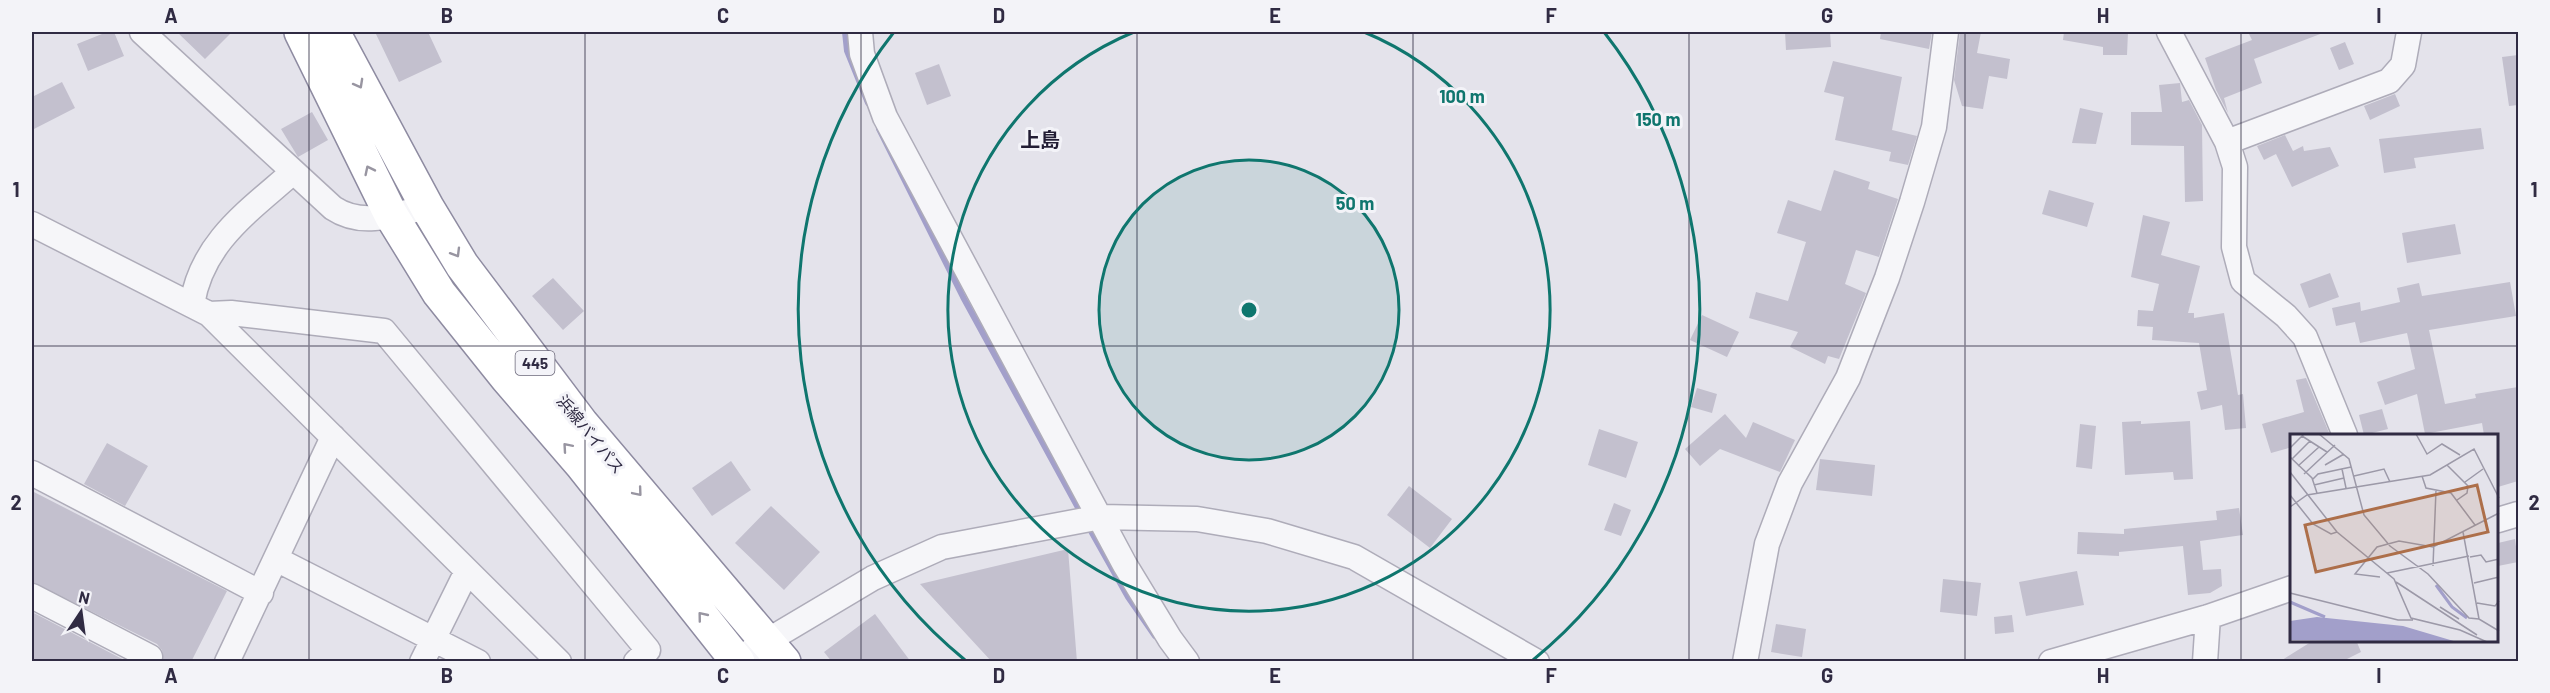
<svg xmlns="http://www.w3.org/2000/svg" width="2550" height="693" font-family="Barlow,'Noto Sans JP',sans-serif">
<style>
.lines{fill:none;stroke-linecap:round;stroke-linejoin:round}
.stream{stroke:#a29fca;stroke-width:6}
.building{fill:#c3c0ce}
.minor-casing{stroke:#aeacb9;stroke-width:27}
.highway-casing{stroke:#8e8ba1;stroke-width:36}
.minor{stroke:#f6f6f9;stroke-width:24}
.highway{stroke:#fff;stroke-width:33}
.oneway{stroke:#9895a1}
.grid{fill:none;stroke:#302b43;stroke-width:1.5;stroke-opacity:0.55}
.ring{fill:none;stroke:#0f766e;stroke-width:3}
.labels{text-anchor:middle;dominant-baseline:central;stroke-width:6;stroke-linejoin:round;paint-order:stroke}
.shield{fill:#f3f3f8;stroke:#6a6779;stroke-width:1.5}
.shield-label{font-size:15px;font-weight:bold;fill:#302b43}
.street-label{font-size:16px;fill:#302b43;stroke:#f3f3f8}
.quarter-label{font-size:20px;font-weight:bold;fill:#221d34;stroke:#f3f3f8}
.inset-river{fill:none;stroke:#a29fca;stroke-width:3}
.inset-road{fill:none;stroke:#9c99a8;stroke-width:1.5}
.view{fill:#ad6f4a;fill-opacity:0.15;stroke:#ad6f4a;stroke-width:3}
.inset-edge{fill:none;stroke:#302b43;stroke-width:3}
.centre{fill:#0f766e;stroke:#f3f3f8;stroke-width:3}
.ring-label{font-size:18px;text-anchor:middle;font-weight:bold;fill:#0f766e;stroke:#f3f3f8;stroke-width:6;stroke-linejoin:round;paint-order:stroke}
.neatline{fill:none;stroke:#302b43;stroke-width:2}
.grid-label{font-size:20px;text-anchor:middle;font-weight:bold;fill:#302b43}
</style>
<rect width="100%" height="100%" fill="#e4e3eb"/>
<g class="lines">
<path class="stream" d="M845,32l2,19 21,52
M879,129l84,168 119,218
M1087,524l41,73 27,39"/>
</g>
<path class="building" d="M107,32h7l10,24 -36,15 -11,-27z
M177,32h55l-27,27z
M375,32h53l14,30 -43,20z
M1785,32h45l1,15 -45,3z
M1881,32h51l-3,17 -49,-10z
M1960,32h21l-4,21 33,6 -3,20 -18,-3 -6,33 -21,-3 -8,-26z
M2064,32h64l-1,23h-24v-8l-40,-7z
M2248,32l75,1 -69,26 8,24 -38,15 4,15 -12,-23 -11,-32 47,-18z
M2345,42l9,22 -15,6 -9,-22z
M2518,55v50l-9,1 -7,-49z
M1833,61l69,16 -10,53 25,6 -9,29 -19,-4 2,-9 -56,-12 9,-43 -20,-5z
M939,64l12,32 -24,9 -12,-32z
M62,82l13,26 -43,22v-33z
M2180,83l2,19 7,-2 13,25 1,76 -18,1 -1,-56 -53,-1v-33h31l-3,-27z
M2395,94l5,12 -30,14 -6,-14z
M2080,108l23,5 -7,31 -24,-1z
M312,112l16,28 -30,17 -17,-28z
M2481,128l3,21 -70,9 2,10 -32,5 -5,-34z
M2285,135l8,16 10,-5 1,5 26,-4 9,19 -47,21 -16,-33 -12,6 -7,-14z
M1834,170l36,12 -2,7 30,10 -19,58 -23,-7 -11,34 21,9 -27,66 -11,-3 -3,8 -35,-17 8,-15 -49,-14 7,-26 32,9 18,-59 -29,-9 11,-33 33,11z
M2049,190l45,13 -7,24 -45,-13z
M2143,215l27,7 -9,33 39,11 -12,47h6v5l30,-5 14,82 5,-1 3,34 -21,2 -3,-25 -21,5 -4,-18 10,-2 -8,-47 -47,-3 1,-13 -16,-1 1,-16 15,1 6,-27 -28,-7z
M2455,224l6,30 -54,9 -5,-30z
M2330,273l9,24 -30,11 -9,-24z
M553,278l31,33 -21,19 -31,-34z
M2510,282l6,34 -87,14 16,74 31,-6 -1,-4 43,-7v94l-20,6v-52h-14l-2,-12 -57,11 -8,-40 -32,11 -8,-23 38,-13 -8,-36 -47,10 -5,-21 -19,4 -4,-18 28,-6 1,9 39,-9 -3,-14 22,-5 3,13z
M1702,315l37,17 -12,25 -37,-17z
M2306,378l24,57h-38v12l-21,6 -9,-29 42,-12 -8,-32z
M1697,388l20,6 -5,19 -21,-6z
M2382,409l6,20 -24,6 -5,-20z
M1725,414l21,24 7,-16 42,18 -15,32 -60,-23 -20,17 -15,-17z
M2141,421v3l49,-3 3,58 -19,1 -1,-8 -48,3 -3,-53z
M2080,424l16,2 -4,43 -16,-2z
M1599,429l39,13 -12,36 -38,-13z
M107,443l41,23 -23,40 -41,-22z
M1820,459l55,6 -3,31 -56,-6z
M731,461l20,29 -39,26 -20,-28z
M1409,486l43,33 -22,29 -43,-33z
M32,491l195,100 -36,71h-28l-1,-12 -5,-6 -125,-62z
M1614,503l17,7 -10,26 -17,-6z
M771,506l49,46 -36,38 -49,-47z
M2239,508l4,27 -43,6 3,29 18,-1 1,17 -12,7 -22,2 -5,-49 -64,6v4l-42,-2 1,-22 46,2v-5l93,-9 -1,-9z
M2515,539l3,23 -20,4v-23z
M1068,549l9,113h-85l-72,-78z
M2077,571l7,34 -58,11 -7,-34z
M1943,579l38,4 -4,33 -37,-4z
M32,612l96,50h-96z
M875,614l36,48h-79l-8,-10z
M2012,615l2,17 -19,2 -1,-17z
M1776,624l30,5 -4,28 -31,-5z
M2314,640h42l5,12 -20,10h-62z"/>
<g class="lines">
<g class="minor-casing">
<path id="minor" d="M142,32l191,176c30,20 62,6 94,-1
M860,32l2,22 23,63 240,448 45,74 17,23
M2169,32l58,110 8,25 -1,80 9,34 43,35 19,21 40,98
M2227,142l162,-61 14,-16 6,-33
M32,224l177,90 350,348
M192,304c10,-62 57,-93 101,-132
M209,314l22,-1 153,18 264,319 -12,12
M32,473l229,120
M2498,520l20,-6
M276,559l202,103
M32,596l118,61 -3,5
M752,650l121,-72 69,-31 159,-30 96,2 70,12 87,26 183,105
M227,662l106,-225
M422,662l45,-91
M1745,662l22,-118 23,-61 58,-105 39,-100 25,-76 22,-75 12,-95
M2051,662l157,-45 84,-29
M2205,662l3,-45"/>
</g>
<g class="highway-casing">
<path id="highway" d="M301,32l90,183 48,78 68,85 75,87 156,197
M333,32l94,175 35,58 120,159 202,238"/>
</g>
<use href="#minor" class="minor"/>
<use href="#highway" class="highway"/>
</g>
<defs><path id="oneway-chevron" d="M-2-3.5L2.5 0L-2 3.5" fill="none" stroke-width="1.6" stroke-linecap="round" stroke-linejoin="round" transform="scale(1.5)"/></defs>
<g class="oneway">
<use href="#oneway-chevron" transform="translate(359 84) rotate(61)"/>
<use href="#oneway-chevron" transform="translate(369 170) rotate(-116)"/>
<use href="#oneway-chevron" transform="translate(456 253) rotate(59)"/>
<use href="#oneway-chevron" transform="translate(567 447) rotate(-131)"/>
<use href="#oneway-chevron" transform="translate(638 492) rotate(50)"/>
<use href="#oneway-chevron" transform="translate(702 616) rotate(-129)"/>
</g>
<path class="grid" d="M309,32v630M585,32v630M861,32v630M1137,32v630M1413,32v630M1689,32v630M1965,32v630M2241,32v630M32,346h2486"/>
<circle cx="1249" cy="310" r="150" fill="#0f766e" fill-opacity=".12"/>
<g class="ring">
<circle cx="1249" cy="310" r="150"/>
<path d="M1364 32A301 301 0 1 1 1134 32"/>
<path d="M965 660A451 451 0 0 1 894 32M1604 32A451 451 0 0 1 1533 660"/>
</g>
<g class="labels">
<rect class="shield" x="515.5" y="351" width="39" height="24" rx="4.5"/>
<g class="shield-label">
<text x="535" y="363">445</text>
</g>
<g class="street-label">
<text transform="translate(591 434) rotate(51)">浜線バイパス</text>
</g>
<g class="quarter-label">
<text x="1040" y="139">上島</text>
</g>
</g>
<g transform="translate(2290 434)">
<rect width="208" height="208" fill="#e4e3eb"/>
<path d="M27,183l86,9 54,16 -167,-2v-19z" fill="#a29fca"/>
<path class="inset-river" d="M146,151l16,22 15,11M0,168l35,15"/>
<path class="inset-road" d="M29,0l30,25 15,56 26,31 38,28 41,44 10,1 20,12M126,0l11,20 15,-10 18,11M12,2l25,16M0,14l14,-14M0,23l22,21 5,15M2,25l18,-18M35,31l19,-11M157,31l21,21 -1,7 -10,7M8,32l21,-19M52,35l4,19M0,38l47,60 57,47 17,39 49,12 27,12M14,40l31,-29M64,42l30,-7 6,13M132,42l4,12 25,5 24,32M23,45l5,-5 33,-7M175,48l18,-13M24,51l30,-7M0,61l23,29 18,10 6,-2M0,73l17,-12 123,-20 44,-26 25,49M173,98l16,87M180,123l11,-2 5,7 13,-3M143,132l3,-76M97,139l82,-17M90,143l-25,-3 22,-27 22,-6 34,6 66,-34M106,148l81,53M184,149l25,-6M0,159l108,27h15M187,169l18,3 4,-5M150,173l19,12"/>
<path class="view" d="M187,51l11,47 -172,40 -11,-47z"/>
<rect width="208" height="208" class="inset-edge"/>
</g>
<circle cx="1249" cy="310" r="9" class="centre"/>
<g class="ring-label">
<text x="1462" y="103">100 m</text>
<text x="1658" y="126">150 m</text>
<text x="1355" y="210">50 m</text>
</g>
<rect width="2550" height="693" fill="none" stroke="#f3f3f8" stroke-width="66"/>
<g transform="translate(81 612) rotate(13)" stroke="#f3f3f8" stroke-width="4.5" paint-order="stroke">
<path d="M0-4.5L10 22L0 15L-10 22Z" fill="#302b43"/>
<text y="-9" font-size="16" font-weight="bold" text-anchor="middle" fill="#302b43">N</text>
</g>
<rect x="33" y="33" width="2484" height="627" class="neatline"/>
<g class="grid-label">
<text x="171" y="23">A</text>
<text x="447" y="23">B</text>
<text x="723" y="23">C</text>
<text x="999" y="23">D</text>
<text x="1275" y="23">E</text>
<text x="1551" y="23">F</text>
<text x="1827" y="23">G</text>
<text x="2103" y="23">H</text>
<text x="2379" y="23">I</text>
<text x="16" y="197">1</text>
<text x="2534" y="197">1</text>
<text x="16" y="510">2</text>
<text x="2534" y="510">2</text>
<text x="171" y="683">A</text>
<text x="447" y="683">B</text>
<text x="723" y="683">C</text>
<text x="999" y="683">D</text>
<text x="1275" y="683">E</text>
<text x="1551" y="683">F</text>
<text x="1827" y="683">G</text>
<text x="2103" y="683">H</text>
<text x="2379" y="683">I</text>
</g>
</svg>
